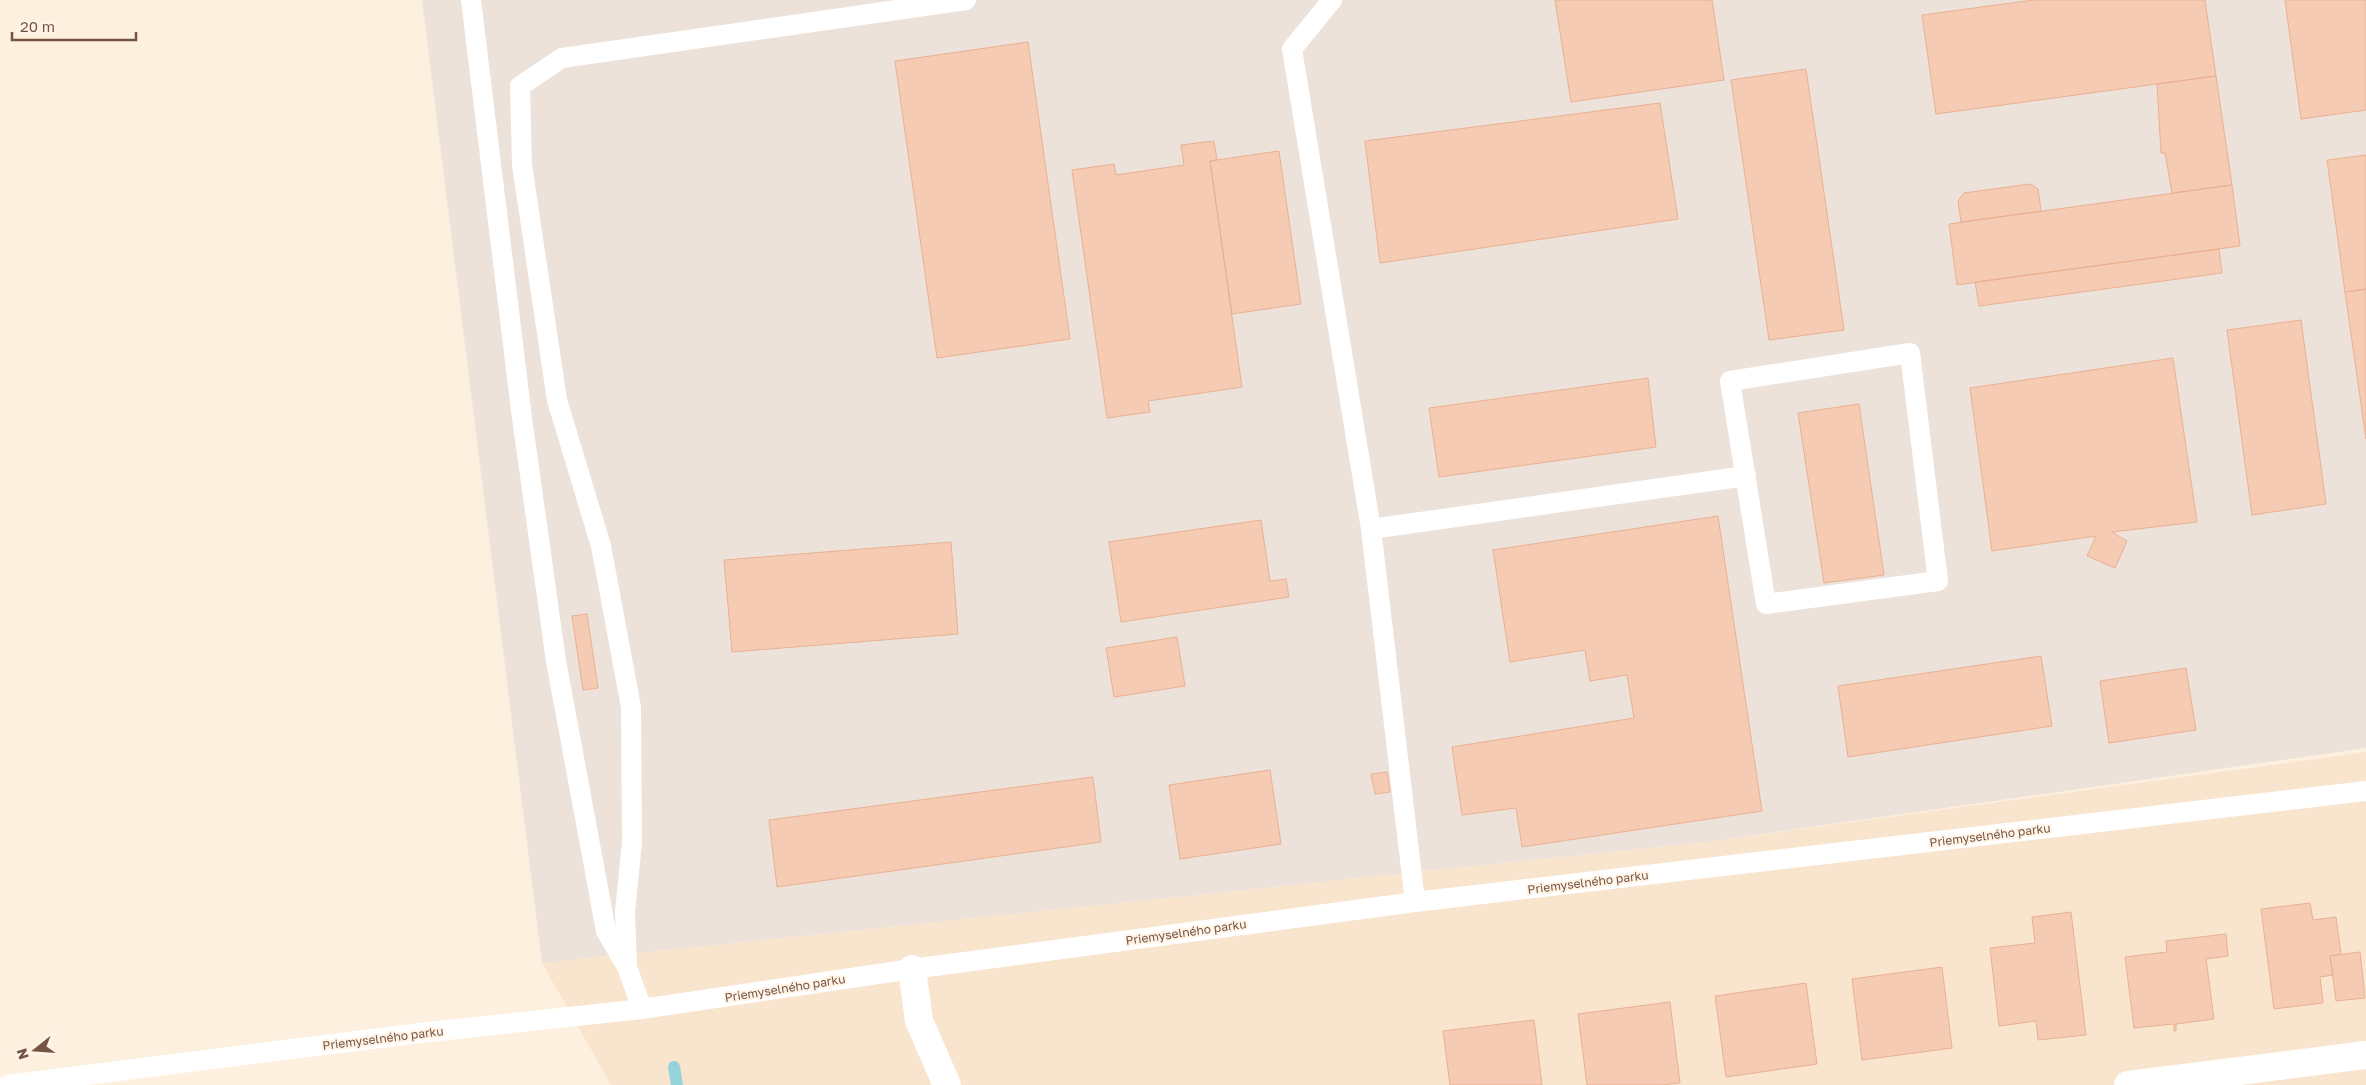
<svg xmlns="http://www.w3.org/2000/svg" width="2366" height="1085" font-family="'Golos Text',sans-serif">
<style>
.residential{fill:#f9e4ce}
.industrial{fill:#ece2da}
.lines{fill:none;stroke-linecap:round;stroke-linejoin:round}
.stream{stroke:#96d4dc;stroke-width:12}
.building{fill:#f6cbb3;stroke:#eab092}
.service{stroke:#fff;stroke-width:20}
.minor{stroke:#fff;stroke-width:28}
.labels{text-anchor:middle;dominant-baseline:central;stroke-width:4;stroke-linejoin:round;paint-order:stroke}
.street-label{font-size:12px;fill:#765444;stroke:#fff4e6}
</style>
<rect width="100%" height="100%" fill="#fef0de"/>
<path class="residential" d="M2366,752v333h-1755l-69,-122 1172,-122z"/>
<path class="industrial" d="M422,0h1944v748l-652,93 -1172,122z"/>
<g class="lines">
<path class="stream" d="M674,1067l3,18"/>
</g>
<path class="building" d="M1555,0h157l12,80 -153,22z
M2034,0h171l11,76 -280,38 -14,-99z
M2285,0h81v110l-65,9z
M1028,42l42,297 -133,19 -42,-297z
M1806,69l38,261 -75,10 -38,-260z
M2216,76l16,109 -60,8 -7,-40h-4l-4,-69z
M1660,103l18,116 -298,44 -15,-122z
M1214,141l3,19 -7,1 32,226 -94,14 2,11 -43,6 -35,-248 42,-6 2,11 68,-10 -3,-20z
M1279,151l22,153 -69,10 -22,-153z
M2366,155v134l-21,3 -18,-132z
M2030,184l8,5 3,22 -80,11 -3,-21 6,-8z
M2232,185l8,61 -283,39 -8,-61z
M2219,249l3,24 -243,33 -4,-24z
M2366,289v150l-21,-147z
M2301,320l25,184 -74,11 -25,-185z
M2173,358l24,164 -85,10 15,9 -12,27 -28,-12 9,-20 -104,15 -22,-163z
M1648,378l8,69 -217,30 -10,-69z
M1859,404l25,171 -60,8 -26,-170z
M1718,516l44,295 -240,36 -6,-39 -54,7 -10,-68 182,-29 -7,-43 -37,6 -5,-31 -75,12 -17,-112z
M1261,520l9,61 16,-2 3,18 -168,25 -12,-80z
M951,542l7,92 -226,18 -8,-92z
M587,614l11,74 -15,2 -11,-74z
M1177,637l8,49 -71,11 -8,-49z
M2041,656l11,70 -204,31 -10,-71z
M2186,668l10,62 -87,13 -9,-62z
M1270,770l11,74 -101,15 -11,-74z
M1387,772l3,20 -15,2 -4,-20z
M1093,777l8,65 -324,45 -8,-67z
M2310,903l3,17 23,-3 5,37 -11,2 3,19 -13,2 3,26 -49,6 -13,-100z
M2071,912l15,123 -48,5 -2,-19 -37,5 -9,-78 45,-5 -3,-26z
M2226,934l2,22 -22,3 8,60 -38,5v7h-2v-7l-40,4 -9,-71 42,-5 -1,-11z
M2360,952l5,46 -29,3 -6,-45z
M1942,967l10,81 -90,12 -10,-81z
M1806,983l11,81 -91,13 -11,-81z
M1670,1002l10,81 -18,2h-75l-9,-71z
M1534,1020l8,65h-92l-7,-54z"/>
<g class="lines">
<path class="service" d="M471,0l51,418 34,243 50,270 21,36 15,42
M1332,0l-40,49 79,480
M1910,353l28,228 -172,23 -36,-223z
M1415,902l-44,-373 375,-53
M627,967l-2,-55 7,-70 -1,-135 -30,-161 -44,-146 -35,-235 -2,-79 42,-28 404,-58
M8,1085l412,-52 222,-24 270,-40 503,-67 951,-111"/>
<path class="minor" d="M912,969l7,52 28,64
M2128,1085l238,-30"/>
</g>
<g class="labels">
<g class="street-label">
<text transform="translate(1990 835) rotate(-7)">Priemyselného parku</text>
<text transform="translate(1588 882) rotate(-7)">Priemyselného parku</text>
<text transform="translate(1186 932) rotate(-8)">Priemyselného parku</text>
<text transform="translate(785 988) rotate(-9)">Priemyselného parku</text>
<text transform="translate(383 1038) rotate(-7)">Priemyselného parku</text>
</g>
</g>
<g transform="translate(35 1050) rotate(253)" stroke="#fff4e6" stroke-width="4" paint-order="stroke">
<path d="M0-4L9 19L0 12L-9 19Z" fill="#765444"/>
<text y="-8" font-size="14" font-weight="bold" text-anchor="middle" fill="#765444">N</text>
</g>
<path d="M12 32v8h124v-8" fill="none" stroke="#765444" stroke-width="2.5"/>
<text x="20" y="32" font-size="15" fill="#765444" stroke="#fff4e6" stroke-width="4" paint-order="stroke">20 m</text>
</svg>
